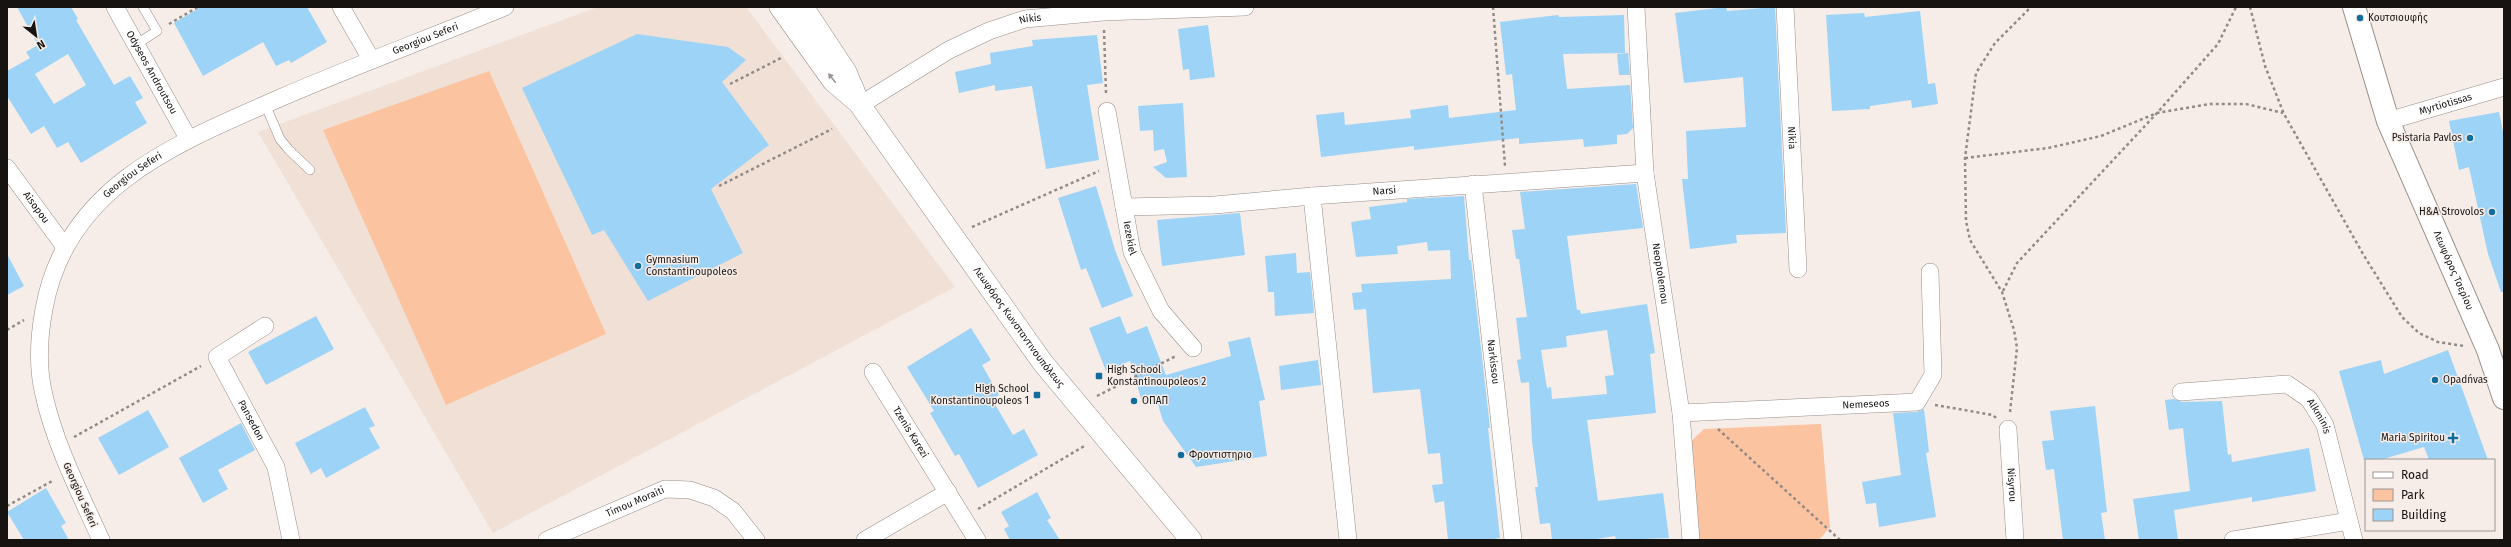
<svg xmlns="http://www.w3.org/2000/svg" width="2511" height="547" font-family="'Fira Sans',sans-serif">
<style>
.built{fill:#f0e0d6}
.green{fill:#fbc39f}
.building{fill:#9cd3f7;fill-rule:evenodd}
.lines{fill:none;stroke-linecap:round;stroke-linejoin:round}
.service-casing{stroke:#968e8a;stroke-width:10}
.minor-casing{stroke:#968e8a;stroke-width:18}
.tertiary-casing{stroke:#968e8a;stroke-width:22}
.primary-casing{stroke:#968e8a;stroke-width:24}
.path{stroke:#918b87;stroke-width:2.5;stroke-dasharray:3 3;stroke-linecap:butt}
.service{stroke:#fff;stroke-width:9}
.minor{stroke:#fff;stroke-width:17}
.tertiary{stroke:#fff;stroke-width:21}
.primary{stroke:#fff;stroke-width:22}
.oneway{fill:#969594}
.poi-dot{fill:#106d9c;stroke:#f6ede8;stroke-width:1.5}
.labels{text-anchor:middle;dominant-baseline:central;stroke-width:3;stroke-linejoin:round;paint-order:stroke}
.poi-label{font-size:10px;fill:#161311;stroke:#f6ede8;text-anchor:start}
.street-label{font-size:10px;fill:#161311;stroke:#f6ede8}
</style>
<rect width="100%" height="100%" fill="#f6ede8"/>
<path class="built" d="M598,7h148l209,280 -462,246 -235,-401z"/>
<path class="green" d="M489,71l117,263 -160,71 -123,-275z
M1821,424l9,103 -11,13h-123l-10,-94 18,-17z"/>
<path class="building" d="M17,7h54l7,12 -2,1 38,65 16,-9 13,22 -8,4 12,21 -66,40 -13,-21 -11,6 -13,-22 -13,8 -24,-38v-25l23,-13 -4,-6 12,-7zM68,54l18,31 -32,19 -19,-30z
M201,7h106l20,35 -36,21 -2,-3 -13,6 -13,-24 -60,34 -29,-53z
M1726,7l1,4 48,-4 11,226 -50,2 1,8 -47,6 -8,-70h6l-2,-48 60,-4 -3,-50 -59,6 -9,-70z
M1920,11l8,73 7,-1 3,21 -26,4 -1,-8 -41,6v3l-38,2 -6,-96 38,-2 1,4z
M1558,15l1,2 65,-2 1,38 -62,1 4,35 63,-4 3,43 -6,6 -10,1v9l-33,3 -1,-8 -64,5v-6l-105,12v-4l-93,11 -5,-42 28,-3 1,13 66,-7 -1,-8 38,-5 1,13 67,-8 -4,-36 -6,1 -6,-53z
M1208,25l7,52 -25,3 -1,-11 -6,1 -5,-41z
M637,34l91,13 18,13 -24,22 47,63 -58,44 32,64 -95,48 -44,-71 -12,5 -70,-147z
M1097,35l6,48 -16,2 12,75 -53,9 -14,-83 -37,5v-6l-36,8 -4,-21 36,-8 -1,-11 43,-7 -1,-6z
M1628,53l2,22h-11l-2,-21z
M1183,103l4,74 -21,1 -13,-11 14,-5 -3,-13 -10,2 -1,-21 -13,1 -2,-25z
M2499,112l5,25v155h-3l-13,-38 -19,-87 -10,3 -10,-49z
M1636,184l7,44 -76,8 10,74h3l1,4 66,-10 8,49 -5,1 6,59 -69,7 11,81 65,-8 6,45 -53,2 -1,-4 -25,4h-38l-2,-17 -10,1 -5,-37h3l-6,-46 -3,-59 -8,1 -4,-23 4,-1 -5,-41 11,-1 -8,-58h-3l-4,-29 13,-1 -5,-37zM1607,330l7,45 -9,1 2,18 -55,5 -1,-12 -4,1 -6,-38 26,-3 -1,-11z
M1096,186l19,64 18,46 -31,12 -16,-40 -5,2 -23,-72z
M1464,196l5,64h2l19,168h-2l12,110 -13,2h-39l-4,-39 -9,2 -3,-18 11,-1 -3,-31 -12,1 -8,-65 -47,4 -7,-84 -12,1 -2,-17 10,-1 -1,-8 90,-5 -1,-29 -22,1 -1,-9 -30,4 1,8 -42,3 -5,-35 20,-3 -2,-12 38,-5v-3z
M1240,213l5,42 -83,11 -5,-46z
M1296,253l1,20 13,-1 4,41 -39,3 -1,-24h-6l-3,-36z
M7,254l17,32 -17,9z
M316,316l18,33 -68,36 -18,-33z
M1120,316l7,18 20,-8 19,49 65,-19 -3,-14 22,-5 15,63 -6,1 8,55 -71,11 -33,-46 -6,-20 -14,4 -13,-44 -24,10 -17,-43z
M971,328l20,32 -9,5 17,30 -7,4 21,36 11,-6 14,26 -60,33 -19,-34 -4,2 -25,-43 4,-2 -27,-44z
M2448,350l40,110h-59l-5,-13 -44,13h-16l-25,-89 42,-11 3,14z
M1318,360l3,25 -40,5 -2,-24z
M2174,399l8,3 40,-1 6,54 3,-1 1,8 77,-14 7,43 -64,11v-5l-78,13 4,30h-39l-6,-41 57,-8 -7,-63 -14,2 -4,-30z
M2095,406l12,106 -6,1 4,27h-42l-9,-71 -8,1 -4,-29 12,-1 -4,-29z
M365,407l10,19 -6,2 11,20 -54,30 -5,-10 -10,6 -16,-31z
M1924,409l5,43 -3,1 10,64 -57,10 -3,-24 -10,1 -4,-22 39,-7 -8,-62 24,-1z
M148,410l21,37 -50,28 -21,-37z
M241,423l14,27 -37,20 10,19 -25,14 -24,-45z
M46,488l20,35 -5,3 8,14h-45l-17,-28z
M1037,492l14,26 -4,2 13,20h-50l-6,-11 5,-3 -8,-14z"/>
<g class="lines">
<g class="service-casing">
<path id="service" d="M135,45l22,-14 -14,-24
M265,104l15,35 9,11 21,20"/>
</g>
<g class="minor-casing">
<g id="minor">
<path id="s1" d="M115,7l73,131"/>
<path d="M341,7l30,52"/>
<path id="s2" d="M1636,7l9,166 36,240 10,127"/>
<path id="s3" d="M1785,7l13,262"/>
<path id="s4" d="M860,105l89,-55 40,-19 36,-12 78,-7 142,-5"/>
<path id="s5" d="M1107,111l25,141 29,59 32,37"/>
<path id="s6" d="M2388,121l116,-34"/>
<path id="s7" d="M7,168l58,79"/>
<path id="s8" d="M1473,184l40,356"/>
<path d="M1312,196l36,344"/>
<path id="s9" d="M1124,207l91,-2 97,-9 333,-23"/>
<path id="s10" d="M265,326l-48,31 59,110 15,73"/>
<path id="s11" d="M873,372l104,168"/>
<path id="s12" d="M2181,392l106,-8 22,15 16,26 29,115"/>
<path id="s13" d="M1681,413l236,-11 16,-27 -3,-103"/>
<path id="s14" d="M2008,429l7,111"/>
<path id="s15" d="M101,540c-21,-47 -46,-95 -57,-145 -7,-28 -5,-59 0,-86 22,-124 134,-166 236,-211 74,-32 150,-60 225,-91"/>
<path id="s16" d="M547,540l118,-51 25,1 24,8 19,13 23,29"/>
<path d="M865,540l83,-48"/>
<path d="M2233,540l116,-19"/>
</g>
</g>
<g class="tertiary-casing">
<g id="tertiary">
<path d="M780,7l53,74 22,19"/>
<path id="s17" d="M803,7l43,65 14,33 183,258 148,177"/>
</g>
</g>
<g class="primary-casing">
<g id="primary">
<path id="s18" d="M2354,7l34,114 100,229 16,48"/>
</g>
</g>
<path class="path" d="M1493,7l12,159
M2250,7l15,59 19,48 79,140 39,63 17,16 19,9 26,4
M169,24l29,-17
M1104,30l2,63
M730,84l51,-26
M1965,158l83,-10 53,-12 56,-23 53,-9h36l37,9
M719,186l113,-57
M972,227l127,-56
M2003,291l14,-28 140,-150 61,-69 18,-37
M7,330l17,-10
M1097,396l79,-40
M1935,405l58,10 3,3
M2010,412l7,-64 -3,-18 -12,-38 -32,-52 -4,-19 -1,-63 11,-85 19,-30 36,-36
M1718,429l122,111
M74,437l127,-71
M7,506l47,-26
M978,509l108,-64"/>
<use href="#service" class="service"/>
<use href="#minor" class="minor"/>
<use href="#tertiary" class="tertiary"/>
<use href="#primary" class="primary"/>
</g>
<defs><path id="oneway-solid" d="M-6-.8H1V-3.2L6.5 0L1 3.2V.8H-6Z"/></defs>
<use class="oneway" href="#oneway-solid" transform="translate(832 78) rotate(-129)"/>
<g class="poi-dot">
<circle cx="2360" cy="18" r="4"/>
<circle cx="2470" cy="138" r="4"/>
<circle cx="2492" cy="212" r="4"/>
<circle cx="638" cy="266" r="4"/>
<rect x="1095" y="372" width="8" height="8" rx="2"/>
<circle cx="2435" cy="380" r="4"/>
<rect x="1033" y="391" width="8" height="8" rx="2"/>
<circle cx="1134" cy="401" r="4"/>
<path d="M2451 432h4v4h4v4h-4v4h-4v-4h-4v-4h4z"/>
<circle cx="1181" cy="455" r="4"/>
</g>
<g class="labels">
<g class="poi-label">
<text x="2368" y="18">Κουτσιουφής</text>
<text x="2462" y="138" text-anchor="end">Psistaria Pavlos</text>
<text x="2484" y="212" text-anchor="end">H&amp;A Strovolos</text>
<text x="646" y="260">Gymnasium<tspan x="646" dy="12">Constantinoupoleos</tspan></text>
<text x="1107" y="370">High School<tspan x="1107" dy="12">Konstantinoupoleos 2</tspan></text>
<text x="2443" y="380">Opadńvas</text>
<text x="1029" y="389" text-anchor="end">High School<tspan x="1029" dy="12">Konstantinoupoleos 1</tspan></text>
<text x="1142" y="401">ΟΠΑΠ</text>
<text x="2445" y="438" text-anchor="end">Maria Spiritou</text>
<text x="1189" y="455">Φροντιστηριο</text>
</g>
<g class="street-label">
<text stroke="none"><textPath href="#s4" startOffset="192">Nikis</textPath></text>
<text stroke="none"><textPath href="#s15" startOffset="732">Georgiou Seferi</textPath></text>
<text stroke="none"><textPath href="#s1" startOffset="75">Odyseos Androutsou</textPath></text>
<text stroke="none"><textPath href="#s6" startOffset="60">Myrtiotissas</textPath></text>
<text stroke="none"><textPath href="#s3" startOffset="131">Nikia</textPath></text>
<text stroke="none"><textPath href="#s15" startOffset="408">Georgiou Seferi</textPath></text>
<text stroke="none"><textPath href="#s9" startOffset="261">Narsi</textPath></text>
<text stroke="none"><textPath href="#s7" startOffset="49">Aisopou</textPath></text>
<text stroke="none"><textPath href="#s5" startOffset="129">Iezekiel</textPath></text>
<text stroke="none"><textPath href="#s18" startOffset="282">Λεωφόρος Τσερίου</textPath></text>
<text stroke="none"><textPath href="#s2" startOffset="268">Neoptolemou</textPath></text>
<text stroke="none"><textPath href="#s17" startOffset="387">Λεωφόρος Κωνσταντινουπόλεως</textPath></text>
<text stroke="none"><textPath href="#s8" startOffset="179">Narkissou</textPath></text>
<text stroke="none"><textPath href="#s13" startOffset="185">Nemeseos</textPath></text>
<text stroke="none"><textPath href="#s12" startOffset="153">Alkminis</textPath></text>
<text stroke="none"><textPath href="#s10" startOffset="129">Pansedon</textPath></text>
<text stroke="none"><textPath href="#s11" startOffset="71">Tzenis Karezi</textPath></text>
<text stroke="none"><textPath href="#s14" startOffset="56">Nisyrou</textPath></text>
<text transform="translate(80 495) rotate(66)">Georgiou Seferi</text>
<text stroke="none"><textPath href="#s16" startOffset="96">Timou Moraiti</textPath></text>
</g>
</g>
<rect width="2511" height="547" fill="none" stroke="#161311" stroke-width="16"/>
<rect x="2365" y="459" width="130" height="72" fill="#f6ede8" stroke="#9c9692"/>
<rect x="2373" y="472" width="20" height="6" fill="#ffffff" stroke="#9c9692"/>
<text x="2401" y="479" font-size="12" fill="#161311">Road</text>
<rect x="2373" y="489" width="20" height="12" fill="#fbc39f" stroke="#9c9692"/>
<text x="2401" y="499" font-size="12" fill="#161311">Park</text>
<rect x="2373" y="509" width="20" height="12" fill="#9cd3f7" stroke="#9c9692"/>
<text x="2401" y="519" font-size="12" fill="#161311">Building</text>
<g transform="translate(36 36) rotate(150)" stroke="#f6ede8" stroke-width="3" paint-order="stroke">
<path d="M0-3L7 15L0 10L-7 15Z" fill="#161311"/>
<text y="-6" font-size="11" font-weight="bold" text-anchor="middle" fill="#161311">N</text>
</g>
</svg>
